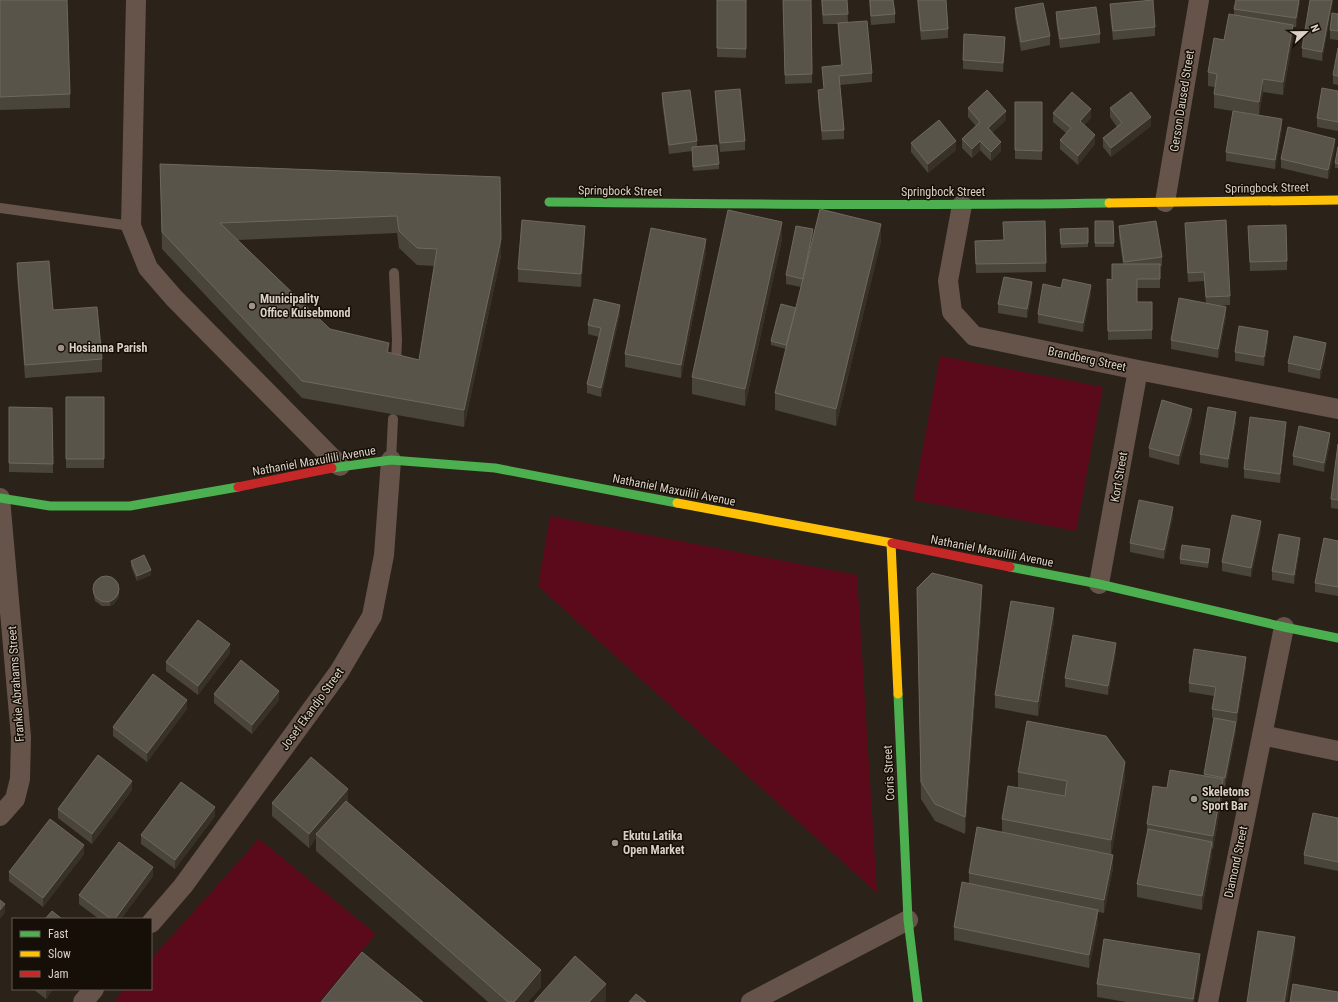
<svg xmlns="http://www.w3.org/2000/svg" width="1338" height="1002" font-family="'Roboto Condensed',sans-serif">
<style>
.green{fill:#5b0a1b}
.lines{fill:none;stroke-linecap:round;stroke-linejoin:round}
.lane{stroke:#66544b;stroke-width:10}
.street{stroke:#66544b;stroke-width:20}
.fast{stroke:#4caf50;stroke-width:9}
.slow{stroke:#ffc107;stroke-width:9}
.jam{stroke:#c62828;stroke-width:9}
.wall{fill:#4a453a;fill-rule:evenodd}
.shaded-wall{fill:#373127}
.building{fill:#595449;stroke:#6e685d;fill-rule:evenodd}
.poi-dot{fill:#9d9389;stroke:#150f07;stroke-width:1.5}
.labels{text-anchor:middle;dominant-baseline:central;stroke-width:3;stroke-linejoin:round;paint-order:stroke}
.street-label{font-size:12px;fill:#dad0c5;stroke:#150f07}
.poi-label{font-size:12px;font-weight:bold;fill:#dad0c5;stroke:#150f07;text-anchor:start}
</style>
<rect width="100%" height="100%" fill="#2b2319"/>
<path class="green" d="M940,356l163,31 -27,144 -163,-31z
M550,516l307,59 20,318 -339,-307z
M259,839l117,95 -57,68h-205l10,-13h27v-30z"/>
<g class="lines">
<path class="lane" d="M0,208l131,18
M394,273l3,67 -1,24
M391,460l2,-41"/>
<path class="street" d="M136,0l-5,226 17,42 26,30 166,168
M1165,202l34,-202
M962,205l-14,76 4,31 22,24 164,34 200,39
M1099,584l39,-214
M1262,735l76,16
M0,816l15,-17 5,-20 1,-42 -21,-239
M151,923l32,-37 156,-214 33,-56 12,-61 7,-95
M83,1002l11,-13
M751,1002l157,-82
M1208,1002l76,-375"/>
<path class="fast" d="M549,202c187,2 373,4 560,1
M332,468l59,-8 104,8 182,35
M0,498l50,8h80l108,-19
M1010,567l89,17 185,43 54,11
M898,694l10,226 10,82"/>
<path class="slow" d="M1109,203l229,-3
M677,503l215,40
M891,543l7,151"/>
<path class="jam" d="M238,487l94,-19
M892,543l118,24"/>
</g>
<path class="wall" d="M0,0l70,94v14l-70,2z
M717,0h29v58l-29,-1z
M783,0h28l1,83 -27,1z
M821,0h26l1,22 24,51v9l-32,3 4,45v9l-22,1 -4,-41v-9l6,-1 -2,-22 19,-2 -3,-33v-8h-15z
M869,0h24l2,14v9l-24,2z
M917,0h29l2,29v9l-27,2z
M1236,0h64l-4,27h-3v11l-10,57 -20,-3 -4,23 -45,-7v-14l1,-7 -7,-1v-14l16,-32 10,-25v-6z
M1333,0l-11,61 -20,-4v-9z
M1110,4l45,23v9l-42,4 -3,-27z
M1015,8l35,28v9l-29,6 -6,-34z
M1056,12l44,22v9l-40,5 -4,-27z
M1338,14v26l-8,-1v-9z
M1005,46l-2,26 -40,-3v-9z
M1338,48v37l-5,-1v-9z
M715,91l30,50v9l-25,2 -5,-52z
M1338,91v40l-21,-4v-9z
M662,93l35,48v6l22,17v5l-26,2 -1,-20 -23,3 -7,-52z
M1015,102h27v58l-27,-1z
M968,108l38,12 -14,13 9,18 -10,10 -11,-11 -8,8 -10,-10v-9l14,-13 -8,-9z
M1110,108l41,18 -40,31 -8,-10v-9l14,-11 -7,-10z
M1053,113l38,5 -7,7 11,19 -17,21 -18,-16v-9l6,-7 -13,-11z
M1282,128l-7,41 -49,-8v-9z
M911,143l45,7 -28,23 -17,-21z
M1338,147v21h-3v-5z
M1335,148l-7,31 -47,-11v-9z
M160,164l340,13 1,79 -37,171 -162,-29 -140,-149zM397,233l2,15 18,17 17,1 -15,94 -30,-7 -59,-24 -93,-89z
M1045,221l1,51 -70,1 -1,-32 28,-1z
M1095,221h18l1,26h-19z
M1185,223l45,73v9l-12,1 8,10 -8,42 -47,-9v-9l35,-37 -2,-22 -16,1z
M1119,226l43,31v9h-2v22h-23v14h15v37l-44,1 -1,-61 5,1 11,-16 -4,-28z
M1248,226l39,35v9l-37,1z
M1088,228v19l-27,1 -1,-19z
M813,237l68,4 -45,185 -61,-16v-17l11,-44 -15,-4v-4l25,-33 5,-21 -15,-3v-9z
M585,239l-4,48 -63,-5v-13z
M782,239l-37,167 -53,-12v-17z
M706,252l-25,126 -56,-11v-13z
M17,263l36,47 49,49v13l-77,6 -8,-102z
M1032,291l-5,27 -29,-5v-9z
M1091,294l-8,38 -45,-9v-9z
M620,314l-19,83 -14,-4v-9l12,-47 -11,-3v-9z
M1268,340l-4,26 -29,-5v-9z
M1326,352l-6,27 -32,-7v-9z
M66,397h38v71h-38z
M9,407l43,1 1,65 -44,-1z
M1192,418l-13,47 -30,-8v-9z
M1236,421l-8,47 -28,-5v-9z
M1286,431l-6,52 -36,-5v-9z
M1330,442l-6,30 -31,-7v-9z
M1338,444v65l-7,-1v-9z
M1173,516l-9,43 -34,-7v-9z
M1261,530l-10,47 -29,-6v-9z
M1338,541v55l-23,-4v-9z
M1300,547l-6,37 -22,-4v-9z
M1210,553l-2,15 -28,-4v-5z
M131,561l20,14 -14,6 -6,-15z
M917,588l65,14 -17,232 -30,-13 -14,-22z
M94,592l25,5 -5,7 -4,2h-8l-7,-5 -1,-4z
M1054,621l-16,95 -43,-8v-13z
M1116,652l-8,43 -43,-8v-9z
M230,653l-32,42 -32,-24v-9z
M1246,666l-9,56 -14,-2 13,11 -11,56 -2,-1v6l-10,57h-1v6l-10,55 -65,-13v-13l10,-49v-11l20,-36 37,-12 10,-58h-2v-9l2,-13 -25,-4v-9z
M214,694l65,6 -27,34 -38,-31z
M187,709l-40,53 -34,-26v-9z
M1018,772l107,7 -14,76 2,13 -9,45 -6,-1v11l-9,45 -135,-28v-13l15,-43v-11l33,-41v-13l16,-31z
M132,790l-40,54 -34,-26v-9z
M347,802l194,185 -13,15h-40l-172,-151v-13l-7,10 -37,-32v-13l76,-1z
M215,816l-40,53 -34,-25v-9z
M1338,818v53l-34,-7v-9z
M84,854l-41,53 -34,-26v-9z
M153,876l-32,43h-22l-20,-15v-9z
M13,962v12l-1,-1v-9z
M1200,968l-6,34h-68l-29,-5v-13z
M33,989h20l-7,10z"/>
<path class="shaded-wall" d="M1299,0h1l-4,27v-9z
M1332,0h1l-11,61v-9z
M1293,25v13l-10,57v-13z
M1005,37v9l-2,26v-9z
M1263,79v13l-4,23v-13z
M1091,109v9l-11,12v-9z
M1006,111v9l-18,17v-9z
M1151,117v9l-40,31v-9z
M1282,119v9l-7,41v-9z
M1095,135v9l-17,21v-9z
M1335,139v9l-7,31v-9z
M956,141v9l-28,23v-9z
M980,141v9l-8,8v-9z
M1001,142v9l-10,10v-9z
M782,222v17l-37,167v-17z
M881,224v17l-45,185v-17z
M585,226v13l-4,48v-13z
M813,229v9l-10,41z
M501,239v17l-37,171v-17z
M706,239v13l-25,126v-13z
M1032,282v9l-5,27v-9z
M1091,285v9l-8,38v-9z
M620,305v9l-19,83v-9z
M1226,307v9l-8,42v-9z
M1268,331v9l-4,26v-9z
M389,343v17l-2,-8z
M1326,343v9l-6,27v-9z
M1192,409v9l-13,47v-9z
M1236,412v9l-8,47v-9z
M1286,422v9l-6,52v-9z
M1330,433v9l-6,30v-9z
M1173,507v9l-9,43v-9z
M1261,521v9l-10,47v-9z
M1300,538v9l-6,37v-9z
M151,570v5l-14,6v-5z
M982,585v17l-17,232v-17z
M119,592v5l-5,7 -4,2v-4z
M1054,608v13l-16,95v-14z
M1116,643v9l-8,43v-9z
M230,644v9l-32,42v-9z
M1246,657v9l-9,56v-9z
M279,691v9l-27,34v-9z
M187,700v9l-40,53v-9z
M1236,722v9l-11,56v-9z
M1125,762v17l-14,78v-17z
M1223,779v13l-10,57v-13z
M132,781v9l-40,54v-10z
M348,789v13l-30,34 -2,-2v4l-7,10v-14z
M215,807v9l-40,53v-9z
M1212,842v13l-10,55v-14z
M84,845v9l-41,53v-9z
M1113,855v13l-9,45v-13z
M153,867v9l-32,43h-6z
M5,904v9l-5,6v-9z
M1098,910v13l-9,45v-13z
M1295,937v13l-8,52h-3z
M1200,954v14l-6,34h-1z
M541,970v17l-13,15h-14z
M606,984v17l-2,1h-15z
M46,989h7l-7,10z"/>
<path class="building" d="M0,0h67l3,94 -70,3z
M717,0h29v49l-29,-1z
M783,0h28l1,74 -27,1z
M822,0h25l1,14 -25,1z
M870,0h23l2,14 -24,2z
M918,0h28l2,29 -27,2z
M1153,0l2,27 -42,4 -3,-27z
M1236,0h63l-3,18 -62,-9z
M1310,0h22l-10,52 -20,-4z
M1043,3l7,33 -29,6 -6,-34z
M1096,7l4,27 -40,5 -4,-27z
M1332,13l6,1v17l-8,-1z
M1229,14l64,11 -10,57 -20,-3 -4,23 -45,-8 3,-20 -9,-2 6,-34 10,2z
M867,21l5,52 -33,3 5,54 -22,1 -4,-41 6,-1 -2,-22 20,-2 -4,-42z
M964,34l41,3 -2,26 -40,-3z
M1338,48v28l-5,-1z
M1322,88l16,3v31l-21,-4z
M740,89l5,52 -25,2 -5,-52z
M690,90l7,51 -28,4 -7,-52z
M987,90l19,21 -18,17 13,14 -10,10 -11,-11 -8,8 -10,-10 18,-17 -12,-14z
M1072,92l19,17 -11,12 15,14 -17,21 -18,-16 11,-12 -18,-15z
M1131,92l20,25 -40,31 -8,-10 19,-15 -12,-15z
M1015,102h27v49l-27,-1z
M1233,111l49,8 -7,41 -49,-8z
M939,120l17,21 -28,23 -17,-21z
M1288,127l47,12 -7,31 -47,-11z
M717,145l2,19 -26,3 -1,-20z
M1338,147v17l-3,-1z
M160,164l340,13 1,62 -37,171 -162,-29 -140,-149zM397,216l2,15 18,17 20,1 -18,111 -32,-8 2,-9 -59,-14 -110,-106z
M820,209l61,15 -45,185 -61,-16z
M728,210l54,12 -37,167 -53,-12z
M522,220l63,6 -4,48 -63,-5z
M1226,220l4,76 -24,1 -2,-25 -16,1 -3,-50z
M1045,221l1,42 -70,1 -1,-23 29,-1 -1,-18z
M1095,221h18l1,22h-19z
M1156,221l6,36 -38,5 -5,-36z
M1286,225l1,36 -37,1 -2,-36z
M796,226l17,3 -10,50 -17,-4z
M651,228l55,11 -25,126 -56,-11z
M1088,228v15l-27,1 -1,-15z
M49,261l4,49 44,-3 5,52 -77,6 -8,-102z
M1112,264h48v15h-23v23h15v28l-44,1 -1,-52 5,1z
M1004,277l28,5 -5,27 -29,-5z
M1063,279l28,6 -8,38 -45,-9 5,-30 18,4z
M1179,298l47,9 -8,42 -47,-9z
M594,299l26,6 -19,83 -14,-4 14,-56 -13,-3z
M781,304l15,4 -10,37 -15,-4z
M1239,326l29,5 -4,26 -29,-5z
M1294,336l32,7 -6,27 -32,-7z
M66,397h38v62h-38z
M1162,400l30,9 -13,47 -30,-8z
M9,407l43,1 1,56 -44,-1z
M1208,407l28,5 -8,47 -28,-5z
M1250,417l36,5 -6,52 -36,-5z
M1299,426l31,7 -6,30 -31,-7z
M1338,444v56l-7,-1z
M1139,500l34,7 -9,43 -34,-7z
M1232,515l29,6 -10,47 -29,-6z
M1279,534l21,4 -6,37 -22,-4z
M1324,538l14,3v46l-23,-4z
M1182,545l28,4 -2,14 -28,-4z
M144,555l7,15 -14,6 -6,-15z
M932,573l50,12 -17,232 -30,-13 -14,-22 -4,-194z
M93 589a13 13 0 1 1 26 0a13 13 0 1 1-26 0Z
M1011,601l43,7 -16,94 -43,-7z
M198,620l32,24 -32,42 -32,-24z
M1073,635l43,8 -8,43 -43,-8z
M1194,649l52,8 -9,56 -25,-4 4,-22 -27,-4z
M241,660l38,31 -27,34 -38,-31z
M153,674l34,26 -40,53 -34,-26z
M1214,718l22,4 -11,56 -21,-4z
M1027,721l79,15 19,26 -14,78 -109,-21 6,-33 57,10 2,-15 -49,-9z
M98,755l34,26 -40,53 -34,-25z
M311,757l37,32 -39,45 -37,-31z
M1170,770l53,9 -10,57 -66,-12 6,-38 14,2z
M181,782l34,25 -40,53 -34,-25z
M346,801l195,169 -27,32h-6l-192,-168z
M1313,813l25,5v44l-34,-7z
M50,819l34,26 -41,53 -34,-26z
M977,827l136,28 -9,45 -135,-27z
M1148,829l64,13 -10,54 -65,-12z
M119,842l34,25 -38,52h-4l-32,-24z
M962,882l136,28 -9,45 -135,-28z
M0,900l5,4 -5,6z
M52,911l10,8h-17z
M1258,931l37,6 -11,65h-37z
M1104,939l96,15 -7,45 -96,-15z
M362,952l61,50h-102z
M575,956l31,28 -17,18h-55z
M1293,984l45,8v10h-48z
M636,994l10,8h-17z"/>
<g class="poi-dot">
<circle cx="252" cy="306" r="4"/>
<circle cx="61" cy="348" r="4"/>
<circle cx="1194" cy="799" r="4"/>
<circle cx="615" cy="843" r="4"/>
</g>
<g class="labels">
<g class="street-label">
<text transform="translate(1182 101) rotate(-81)">Gerson Daused Street</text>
<text transform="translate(1267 188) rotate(-1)">Springbock Street</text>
<text transform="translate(620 191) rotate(1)">Springbock Street</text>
<text x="943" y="192">Springbock Street</text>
<text transform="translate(1087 359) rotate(12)">Brandberg Street</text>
<text transform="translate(314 461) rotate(-10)">Nathaniel Maxuilili Avenue</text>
<text transform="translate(1119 477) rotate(-80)">Kort Street</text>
<text transform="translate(674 490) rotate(11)">Nathaniel Maxuilili Avenue</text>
<text transform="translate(992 551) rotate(11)">Nathaniel Maxuilili Avenue</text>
<text transform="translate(16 684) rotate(-94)">Frankie Abrahams Street</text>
<text transform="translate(312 709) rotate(-54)">Josef Ekandjo Street</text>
<text transform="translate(889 773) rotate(-93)">Coris Street</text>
<text transform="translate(1236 862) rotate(-78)">Diamond Street</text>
</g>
<g class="poi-label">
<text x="260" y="299">Municipality<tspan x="260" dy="14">Office Kuisebmond</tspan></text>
<text x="69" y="348">Hosianna Parish</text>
<text x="1202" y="792">Skeletons<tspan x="1202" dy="14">Sport Bar</tspan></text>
<text x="623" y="836">Ekutu Latika<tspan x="623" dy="14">Open Market</tspan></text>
</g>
</g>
<rect x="12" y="918" width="140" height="72" fill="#150f07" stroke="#645c53"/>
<rect x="20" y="931" width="20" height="6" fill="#4caf50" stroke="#645c53"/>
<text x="48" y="938" font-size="12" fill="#dad0c5">Fast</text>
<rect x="20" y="951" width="20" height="6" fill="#ffc107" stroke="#645c53"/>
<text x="48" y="958" font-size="12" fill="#dad0c5">Slow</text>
<rect x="20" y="971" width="20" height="6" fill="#c62828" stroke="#645c53"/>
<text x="48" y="978" font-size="12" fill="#dad0c5">Jam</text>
<g transform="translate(1306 32) rotate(68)" stroke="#150f07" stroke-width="3" paint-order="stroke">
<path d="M0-3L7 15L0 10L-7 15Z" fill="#dad0c5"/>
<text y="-6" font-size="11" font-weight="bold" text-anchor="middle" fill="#dad0c5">N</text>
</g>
</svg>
